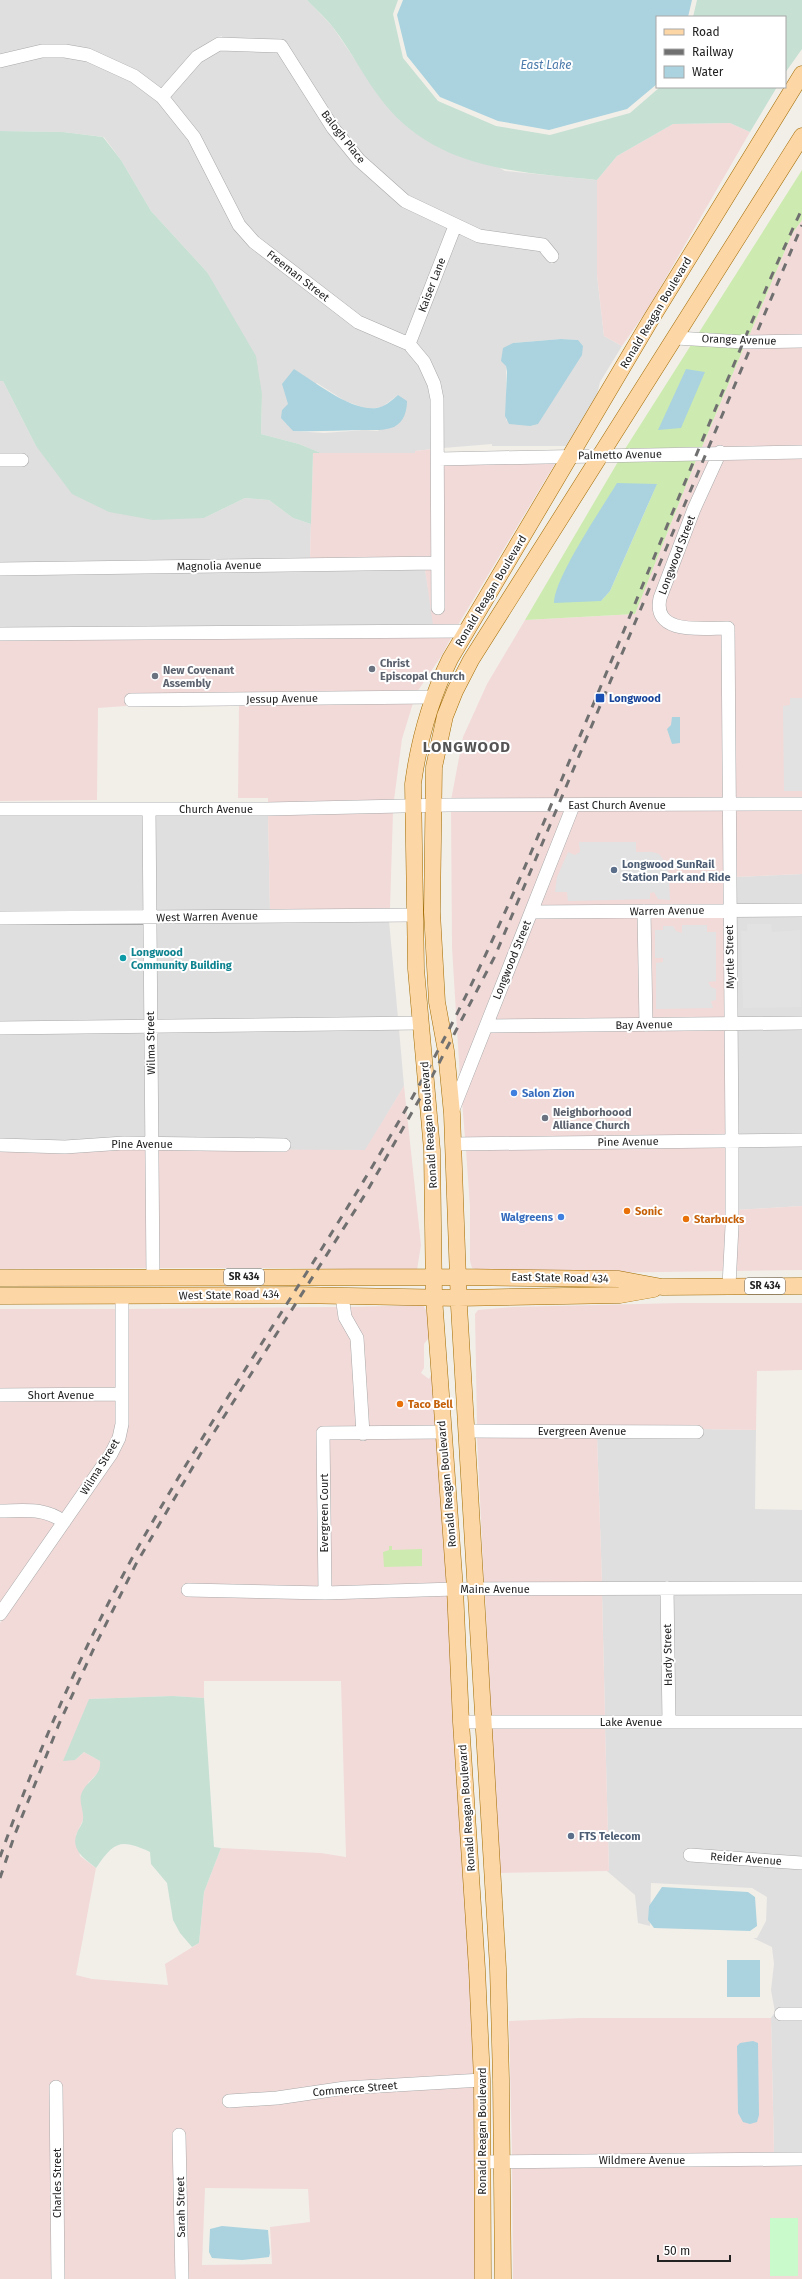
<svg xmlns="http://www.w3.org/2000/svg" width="802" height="2279" font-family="'Fira Sans',sans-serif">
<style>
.residential{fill:#e0dfdf;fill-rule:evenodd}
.commercial{fill:#f2dad9;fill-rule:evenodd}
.grass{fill:#cdebb0;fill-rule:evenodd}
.wetland{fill:#c6e0d4}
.park{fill:#c8facc}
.parking{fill:#e2e2e2}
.water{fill:#aad3df}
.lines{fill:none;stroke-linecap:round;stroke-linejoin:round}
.minor-casing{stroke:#a9a9a9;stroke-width:14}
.major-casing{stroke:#a06b00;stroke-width:17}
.minor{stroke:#fff;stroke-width:13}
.major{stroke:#fcd6a4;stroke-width:16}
.rail{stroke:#707070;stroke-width:3;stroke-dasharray:8 8;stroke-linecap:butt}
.worship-dot{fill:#6b7280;stroke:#fff;stroke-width:1.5}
.transit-dot{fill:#1a4fb4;stroke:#fff;stroke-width:1.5}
.service-dot{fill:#5c6f8a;stroke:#fff;stroke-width:1.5}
.culture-dot{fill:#0f9aa8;stroke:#fff;stroke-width:1.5}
.shop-dot{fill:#3f7fe0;stroke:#fff;stroke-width:1.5}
.food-dot{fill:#e8710a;stroke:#fff;stroke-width:1.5}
.labels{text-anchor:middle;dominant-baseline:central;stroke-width:4;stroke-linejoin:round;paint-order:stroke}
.shield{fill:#fff;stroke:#646464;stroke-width:1}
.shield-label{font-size:10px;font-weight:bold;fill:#222}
.street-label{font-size:11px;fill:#222;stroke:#fff}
.worship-label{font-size:11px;font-weight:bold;fill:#5b616d;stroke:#fff;text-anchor:start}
.transit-label{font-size:11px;font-weight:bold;fill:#164399;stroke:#fff;text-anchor:start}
.service-label{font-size:11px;font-weight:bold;fill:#4e5e75;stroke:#fff;text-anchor:start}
.culture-label{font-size:11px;font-weight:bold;fill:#0d838f;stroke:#fff;text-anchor:start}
.shop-label{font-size:11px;font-weight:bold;fill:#366cbe;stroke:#fff;text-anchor:start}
.food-label{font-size:11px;font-weight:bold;fill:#c56008;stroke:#fff;text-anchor:start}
.water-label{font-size:12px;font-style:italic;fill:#4a7aab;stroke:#fff}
.district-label{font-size:15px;font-weight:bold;letter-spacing:1px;fill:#555;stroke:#fff}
</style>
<rect width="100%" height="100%" fill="#f2efe9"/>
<path class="residential" d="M0,0h307l25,26 52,76 121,69 92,9v95l7,61 18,10 -22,36 -3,13 -30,51h-75v-2l-49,4 -1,-49 -27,-56 43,-110 83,17 11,14 7,-8 -12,-15 -67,-11 -72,-34 -46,-40 -25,-31 -52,-82 -63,-5v-2l-7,2 -22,15 -32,37 -25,-19 -48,-22 -88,7zM561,339l17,1 -72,81v-55l7,-23z
M220,49l59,3 50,79 120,98 -43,108 -46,-20 -103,-80 -14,-15 -74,-125 31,-36z
M43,57h22l22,3 45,21 27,21 31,39 45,87 171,121 14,16 10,21 2,13 1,50 -18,2v2h-94l-22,-9 -38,-10 1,-40 -55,-122 -56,-61 -30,-51 -17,-23 -41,-5 -63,-1v-64zM317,383l28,18 23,8 14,-2 16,-12 -20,36 -13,-1 -41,3 -31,-2 -11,-21z
M0,381h3l33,65 168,72 41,-20 24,2 24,18 18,6 -1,35 -310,4v-98h27v-11h-27z
M425,569l9,56 -434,3v-53z
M0,814h144l1,99h-145z
M154,814h114l2,96 -115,2z
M802,874v30l-68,1v-28z
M802,915v103h-67l-1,-102z
M350,920l39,1 9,97 -242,2 -1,-96z
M0,924h145l1,96 -146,2z
M399,1029l5,57 -38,64h-77v-11l-132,-1 -1,-106z
M736,1029h66v105l-65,1z
M146,1032l1,106 -82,3 -65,-1v-107z
M737,1146h65v60l-65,4z
M702,1429l54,1 -1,79 47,1v72l-200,1 -5,-146h105z
M602,1594h60l2,122h-59z
M672,1594h130v122h-128z
M802,1727v130l-117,-7v10l117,8v141h-26v11h26v133h-28l-3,-135 4,-6 -4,-22 3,-26 -2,-17 -19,-9h4l9,-17 1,-24 -15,-9 -101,-5 -1,43 -12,-3 -3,-28 -28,-24h2l-4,-143z"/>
<path class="commercial" d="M730,123l20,9 -101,175 -27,39 -18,-10 -7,-61v-95l20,-24 56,-32z
M802,220v116h-53l43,-102z
M744,347h58v99l-81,1 -3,-2 -1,2h-15z
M433,449l-1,109 -122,1 3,-106h102v-2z
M802,457v341l-68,1 -1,-177 -56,-1 -12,-8 -1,-9 35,-92 24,-54z
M697,458h15l-54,163 15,11 50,1 1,166 -273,1 12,-63 24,-53 38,-64 110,-6z
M556,462l-98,163h-25l-8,-56h7l1,44h9l1,-149z
M452,636l-10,19 -25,37 -291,3v11l-28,2 -1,92 -97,1v-161z
M413,703l-11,36 -8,61 -126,3v-5h-30l1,-93z
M802,809v65l-68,3v-67z
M724,810v95l-185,1 37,-95z
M451,811h114l-84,209 -21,58 -8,-130z
M393,812l-3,97 -120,1 -2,-96z
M724,916l2,102 -75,1 -2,-102z
M639,917l2,102 -148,1 42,-102z
M726,1029l1,106 -262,3 -3,-37 27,-70z
M404,1086l17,159 -4,25 -130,-2h-129l-1,-119 208,1z
M727,1146v125l-130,2 -113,-2 -12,-3 -2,-7v-54l-4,-57z
M107,1149h40l1,119 -148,1v-118l46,2z
M802,1206v64l-65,1v-61z
M679,1303h123v67l-45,1 -1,59 -54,-1v-3l-225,-1 -2,-111 3,-4 35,-3z
M423,1305l7,12 1,18 -7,9v24l-3,5 8,6 4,-8 4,56 -69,1 -19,-121z
M339,1307l13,32 6,89h-39l1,159 -137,-3v11l137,3 128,-3 8,179 12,157 7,144 -252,21 1,11 54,-4 68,-9 129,-8 1,193h-289l-3,-149h-10l3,149h-115l-1,-197h-10l1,197h-52v-656l117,-169 10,-145zM204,1681h137l5,176 -25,-4 -100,-5 -17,44 -5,51 -34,21 3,21 -76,-6 -16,-4 20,-107 -16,-12 -4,-21 7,-15 5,-37 10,-10 3,-8 -1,-4 -16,-9 -9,8 14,-61 84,-3 31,2zM205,2188l103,1 2,33 -40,5 2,37 -70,1z
M0,1309h118l-1,80h-117z
M0,1400h117l1,23 -9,25 -46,67 -8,-6 -13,-3h-42z
M477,1437h120l5,146 -118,1z
M438,1438l9,146 -118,3v-148z
M0,1517h41l16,7 -57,81z
M602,1594l3,122 -114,1 -6,-122z
M605,1727l4,144 -109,2 -9,-145z
M580,2018h191l3,135 -262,2 -3,-134z
M802,2164v115h-289l-1,-113z"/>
<path class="grass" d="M802,170v50l-10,14 -43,102 -51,-2z
M691,345l53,2 -42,100 -77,2z
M697,458l-62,156 -110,6 94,-160zM657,484l-47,107 -9,10z
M389,1546h3v4l30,-1v17l-38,1 -1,-15 6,-2z"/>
<path class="wetland" d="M307,0h91l-5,14 10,44 35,43 58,25 54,9 80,-22 30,-26h117l-27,45 -20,-9 -57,1 -56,32 -20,24c-79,-8 -160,-10 -214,-78 -19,-24 -32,-52 -51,-76 -7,-9 -17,-17 -25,-26z
M697,0h105v49l-17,24v-56h-92z
M0,131l63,1 40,5 18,23 30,51 56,61 49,84 6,38 -1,40 38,10 22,9h-8l-2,71 -18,-6 -24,-18 -24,-2 -41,20 -51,2 -44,-8 -37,-18 -36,-48 -33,-65h-3z
M173,1696l31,2 10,149 7,1 -17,44 -5,51 -7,4 -12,-14 -7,-13 -6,-37 -16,-19 -1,-12c-30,-14 -36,-10 -54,16 -11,-9 -26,-18 -19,-35 1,-4 6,-9 6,-14 1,-7 -4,-17 -2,-24 4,-14 21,-18 19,-34l-16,-9 -9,8 -12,1 26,-62z"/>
<path class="park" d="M770,2218h28v58h-28z"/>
<path class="parking" d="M790,698h12v93h-18l-1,-85 7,-1z
M579,842h57v10h16l7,2 9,12 2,34 -12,-1 -4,-7 -4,1v6l-82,2 -1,-9h-12l2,-15 11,-25 7,3 5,-3z
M747,924h24l1,8 28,-2 1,77 -58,1 -2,-77h6z
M682,925h25v7h9v49l-8,1 3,5 5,2v11l-5,1 2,7 -57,1v-46l7,-1v-4h-8v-28h8v-4h10l3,5 6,2z"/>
<path class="water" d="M403,0h289l-4,17h-31v67l-30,25 -78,21 -51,-9 -58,-24 -33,-41 -10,-41z
M561,339l17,1 5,6 -1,9 -44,69 -8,2 -21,-2 -4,-8 2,-44 -1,-6 -5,-5 2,-13 10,-5z
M294,369c20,12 65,49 89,37 5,-2 10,-7 15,-11l9,6c0,10 -3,21 -13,26 -10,4 -19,3 -30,3 -24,0 -47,2 -71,1l-12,-13 1,-8 6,-6 -6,-20z
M686,369l19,3 -24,56 -23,2z
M617,483l40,1 -47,107 -9,10 -47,2c0,-25 48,-95 63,-120z
M672,717h8v26l-8,1 -5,-15 4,-4z
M662,1887l86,5 7,5 2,29 -7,5 -96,-3 -6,-8 1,-14z
M727,1960h33v37h-33z
M753,2041l5,2 1,72 -2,7 -7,2 -7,-2 -5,-9 -1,-67 3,-3z
M222,2226l46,4 2,23 -1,4 -27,3 -30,-2 -3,-6 1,-23z"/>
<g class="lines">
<g class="minor-casing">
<path id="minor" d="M0,61l42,-10h23l23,4 46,21 28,21 32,40 45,88 15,17 104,80 51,22 15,18 10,22 3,15 1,209
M162,97l35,-40 22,-13 62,2 52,82 26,32 46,41 74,35 64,9 9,11
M676,338l68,4 58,-1
M409,344l46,-118
M720,452l-26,57 -34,89c-8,38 44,30 68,30l4,512v86l-3,60
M438,459l364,-7
M0,460h22
M0,569l437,-6
M0,634l467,-3
M131,700l301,-3
M0,809h267l181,-4 354,-1
M149,809l4,468
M644,911l2,114
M532,912l270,-2
M0,918l414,-3
M486,1026l316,-3
M0,1028l420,-5
M452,1112l121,-306
M454,1144l348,-4
M0,1145l65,2 59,-4 160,2
M342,1296l3,21 12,21 6,96
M0,1395l122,-1
M466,1431l231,1
M0,1511c24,0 44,-4 64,11
M667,1588l2,134
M188,1590l137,3 130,-4 347,-1
M325,1593l-2,-160 120,-1
M0,1614l111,-160 8,-16 3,-14v-128
M461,1722h341
M690,1855l112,8
M781,2014h21
M56,2087l2,192
M229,2101l48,-3 68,-10 137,-8
M179,2135l3,144
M482,2162l320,-3"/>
</g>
<g class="major-casing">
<path id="major" d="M0,1278l457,-1 162,2 43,8 140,-1
M0,1296l294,-1 164,3 162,-3 34,-6
M483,2279l-1,-199 -5,-111 -16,-247 -6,-133 -21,-292 -2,-147 -16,-181 -3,-185c6,-45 17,-84 37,-125l200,-338 152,-247
M503,2279l-2,-200 -3,-111 -39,-662 -7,-192 -6,-63 -9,-49 -5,-90 2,-145 11,-51 10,-25 16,-31 331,-524"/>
</g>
<use href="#minor" class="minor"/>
<use href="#major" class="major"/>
<path class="rail" d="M0,1857c36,-101 79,-201 130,-295 98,-179 220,-342 314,-523 47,-90 86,-183 125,-277 47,-111 92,-222 138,-333 31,-74 61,-148 95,-220
M0,1878l15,-44 44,-110 35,-76 42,-84 68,-116 162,-255 61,-107 68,-130 307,-731"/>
</g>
<g class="worship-dot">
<circle cx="372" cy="669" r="4"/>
<circle cx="155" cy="676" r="4"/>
<circle cx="545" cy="1118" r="4"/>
</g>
<rect class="transit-dot" x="595" y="693" width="10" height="10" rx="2"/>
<g class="service-dot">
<circle cx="614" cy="870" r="4"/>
<circle cx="571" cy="1836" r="4"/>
</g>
<circle class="culture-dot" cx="123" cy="958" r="4"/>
<g class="shop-dot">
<circle cx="514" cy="1093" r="4"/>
<circle cx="561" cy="1217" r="4"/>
</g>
<g class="food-dot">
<circle cx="627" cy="1211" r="4"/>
<circle cx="686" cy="1219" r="4"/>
<circle cx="400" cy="1404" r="4"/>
</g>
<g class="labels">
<g class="shield">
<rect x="224" y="1269" width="40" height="16" rx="3"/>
<rect x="745" y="1278" width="40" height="16" rx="3"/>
</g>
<g class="shield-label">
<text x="244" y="1277">SR 434</text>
<text x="765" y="1286">SR 434</text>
</g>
<g class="street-label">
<text transform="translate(343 137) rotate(52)">Balogh Place</text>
<text transform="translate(298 276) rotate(38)">Freeman Street</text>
<text transform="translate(432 285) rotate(-69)">Kaiser Lane</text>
<text transform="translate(656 313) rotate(-59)">Ronald Reagan Boulevard</text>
<text transform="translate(739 340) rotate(2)">Orange Avenue</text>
<text transform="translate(620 455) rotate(-1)">Palmetto Avenue</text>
<text transform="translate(677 555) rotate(-69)">Longwood Street</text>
<text transform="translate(219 566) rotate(-1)">Magnolia Avenue</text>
<text transform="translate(491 591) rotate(-59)">Ronald Reagan Boulevard</text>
<text transform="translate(282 699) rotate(-1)">Jessup Avenue</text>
<text x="617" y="805">East Church Avenue</text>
<text x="216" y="809">Church Avenue</text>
<text transform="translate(667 911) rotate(-1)">Warren Avenue</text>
<text transform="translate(207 917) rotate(-1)">West Warren Avenue</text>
<text transform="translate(730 957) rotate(-91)">Myrtle Street</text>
<text transform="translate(512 960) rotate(-68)">Longwood Street</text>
<text transform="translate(644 1025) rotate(-1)">Bay Avenue</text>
<text transform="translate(151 1043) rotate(-91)">Wilma Street</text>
<text transform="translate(429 1125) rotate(-94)">Ronald Reagan Boulevard</text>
<text transform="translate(628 1142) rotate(-1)">Pine Avenue</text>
<text x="142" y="1144">Pine Avenue</text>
<text transform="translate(560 1278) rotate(1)">East State Road 434</text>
<text transform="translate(229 1295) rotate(-1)">West State Road 434</text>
<text x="61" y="1395">Short Avenue</text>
<text x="582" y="1431">Evergreen Avenue</text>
<text transform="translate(100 1467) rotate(-58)">Wilma Street</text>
<text transform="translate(447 1484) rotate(-95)">Ronald Reagan Boulevard</text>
<text transform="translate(324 1513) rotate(-90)">Evergreen Court</text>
<text x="495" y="1589">Maine Avenue</text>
<text transform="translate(668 1655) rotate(-91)">Hardy Street</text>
<text x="631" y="1722">Lake Avenue</text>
<text transform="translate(467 1808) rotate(-94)">Ronald Reagan Boulevard</text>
<text transform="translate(746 1859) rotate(4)">Reider Avenue</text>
<text transform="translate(355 2089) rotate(-5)">Commerce Street</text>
<text transform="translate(482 2131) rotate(-90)">Ronald Reagan Boulevard</text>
<text x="642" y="2160">Wildmere Avenue</text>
<text transform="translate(57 2183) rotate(-90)">Charles Street</text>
<text transform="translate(181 2207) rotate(-91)">Sarah Street</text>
</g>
<g class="worship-label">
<text x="380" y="663">Christ<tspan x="380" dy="13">Episcopal Church</tspan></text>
<text x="163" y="670">New Covenant<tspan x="163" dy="13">Assembly</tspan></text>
<text x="553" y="1112">Neighborhoood<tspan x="553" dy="13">Alliance Church</tspan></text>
</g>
<g class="transit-label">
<text x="609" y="698">Longwood</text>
</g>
<g class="service-label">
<text x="622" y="864">Longwood SunRail<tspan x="622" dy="13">Station Park and Ride</tspan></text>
<text x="579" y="1836">FTS Telecom</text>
</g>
<g class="culture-label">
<text x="131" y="952">Longwood<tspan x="131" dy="13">Community Building</tspan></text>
</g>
<g class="shop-label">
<text x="522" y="1093">Salon Zion</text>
<text x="553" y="1217" text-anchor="end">Walgreens</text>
</g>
<g class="food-label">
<text x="635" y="1211">Sonic</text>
<text x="694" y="1219">Starbucks</text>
<text x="408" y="1404">Taco Bell</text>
</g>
<g class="water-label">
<text x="546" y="65">East Lake</text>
</g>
<g class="district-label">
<text x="467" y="747">LONGWOOD</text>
</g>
</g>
<rect x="656" y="16" width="130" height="72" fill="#ffffff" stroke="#a7a7a7"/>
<rect x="664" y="29" width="20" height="6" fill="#fcd6a4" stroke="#a7a7a7"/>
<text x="692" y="36" font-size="12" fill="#222222">Road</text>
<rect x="664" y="49" width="20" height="6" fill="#707070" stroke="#a7a7a7"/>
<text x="692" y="56" font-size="12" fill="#222222">Railway</text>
<rect x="664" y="66" width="20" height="12" fill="#aad3df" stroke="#a7a7a7"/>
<text x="692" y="76" font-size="12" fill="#222222">Water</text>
<path d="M658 2255v6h72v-6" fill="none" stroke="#222222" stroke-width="2"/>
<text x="664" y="2255" font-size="12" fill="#222222" stroke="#ffffff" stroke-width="3" paint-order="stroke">50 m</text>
</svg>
